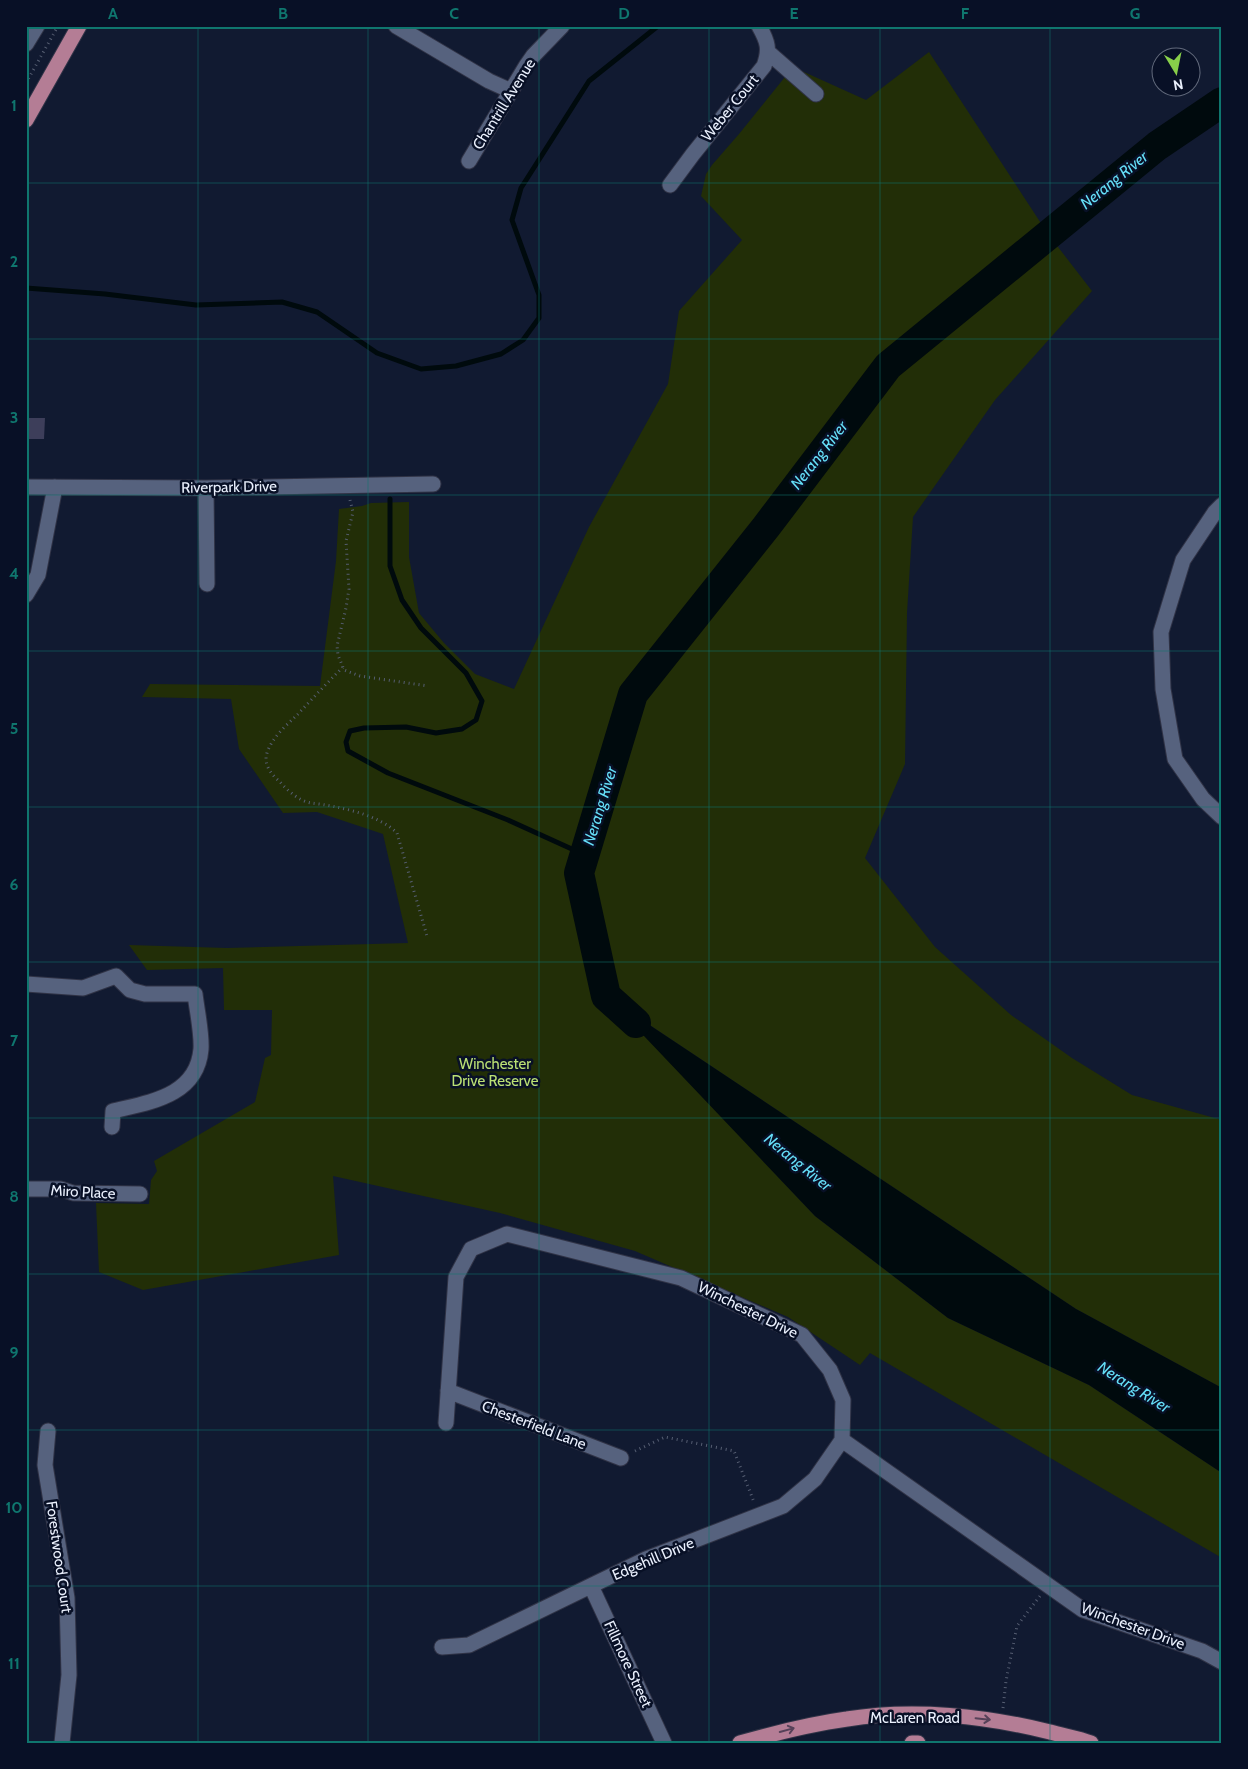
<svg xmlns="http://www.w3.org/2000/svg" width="1248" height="1769" font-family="Cabin,sans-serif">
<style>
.green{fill:#222e07}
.water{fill:#000a0d}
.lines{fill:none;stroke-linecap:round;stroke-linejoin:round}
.stream{stroke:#000a0d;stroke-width:5}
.river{stroke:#000a0d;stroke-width:30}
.building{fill:#3d3e5a}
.minor-casing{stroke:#303346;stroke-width:17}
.major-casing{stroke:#303346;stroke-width:17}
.path{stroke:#565e72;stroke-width:3;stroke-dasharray:1 4;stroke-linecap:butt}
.minor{stroke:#56627e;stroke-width:15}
.major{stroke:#b47d95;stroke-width:15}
.oneway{stroke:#554158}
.grid{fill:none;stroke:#0f766e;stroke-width:1;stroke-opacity:0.55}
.labels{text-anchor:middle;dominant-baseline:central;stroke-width:5;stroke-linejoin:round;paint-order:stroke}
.street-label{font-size:15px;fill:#eaf0fd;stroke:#081026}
.park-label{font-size:15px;fill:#bbe074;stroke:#081026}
.water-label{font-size:16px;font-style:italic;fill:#65def8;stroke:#081026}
.neatline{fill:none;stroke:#0f766e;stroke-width:2}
.grid-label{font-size:16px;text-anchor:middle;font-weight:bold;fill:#0f766e}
</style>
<rect width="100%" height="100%" fill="#111a31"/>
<path class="green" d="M929,52l119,182 44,57 -97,109 -82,117 -6,96 -2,151 -40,94 70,89 76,68 61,43 60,37 90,25v268l-146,-79 -467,-311 206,218 133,102 141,67 133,88v85l-352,-205 -10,12 -72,-48 -153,-66 -135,-38 -167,-37 6,79 -196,35 -44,-18 -3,-69 53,1 2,-24 6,-9 -3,-10 101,-59 10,-44 6,-3 1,-45h-48l-1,-42 -76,2 -18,-25 98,3 181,-5 -25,-109 -66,-22 -34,1 -44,-64 -8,-50 -89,-2 8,-13 170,2 16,-125 3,-52 23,-3 9,-3 38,-1v55l10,56 25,30 31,31 39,15 75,-162 79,-143 11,-73 63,-71 -41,-44 5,-22 6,-9 27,-31 54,-67 73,33z"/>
<path class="water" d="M606,996l470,313 146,79v85l-133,-88 -141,-67 -133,-102z"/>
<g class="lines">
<path class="stream" d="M26,288l79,6 91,11 86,-3 35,10 60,41 44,16 35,-3 45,-12 22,-14 16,-22v-23l-27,-75 9,-32 68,-107 69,-55
M390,499v67l12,34 19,28 45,45 16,28 -6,19 -14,9 -26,4 -30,-6 -42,1 -14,3 -4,11 2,9 40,22 120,47 77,35"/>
<path class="river" d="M636,1023l-30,-27 -27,-123 54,-179 133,-167 122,-161 269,-220 65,-44"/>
</g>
<path class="building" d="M26,418h19l-1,21h-18z"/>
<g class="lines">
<g class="minor-casing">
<path id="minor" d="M396,26l93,55 22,10
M26,44l11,-18
M769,53l47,41
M469,161l57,-95 7,-10 29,-30
M670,185l23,-31 71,-88c6,-17 4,-24 -5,-40
M26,487l180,1 227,-4
M206,488l1,96
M1222,505l-7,7 -32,48 -22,72 2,57 12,70 28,40 19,18
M26,595l12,-20 17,-88
M26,984l57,4 33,-12 14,14 15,4h50c2,17 7,39 6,55 -4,47 -51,53 -88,62l-1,16
M26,1189h35l12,4 67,1
M448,1391l173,67
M446,1423l10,-146 15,-28 36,-15 174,44 121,57 28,35 13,30 -1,40
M48,1431l-3,34 22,133 2,77 -7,68
M842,1440l241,170 119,41 20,11
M591,1586l73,157
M442,1647l27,-2 177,-86 137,-53 32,-27 27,-39"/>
</g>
<g class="major-casing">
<path id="major" d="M26,120l53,-94
M740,1743c35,-10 71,-19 107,-24 66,-11 139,-3 203,13 14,4 28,6 41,11
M912,1743h6"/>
</g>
<path class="path" d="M26,83l32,-57
M350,500l3,12 -7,29 3,48 -3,19 -9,38 1,9 6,15 16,6 68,10
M343,667c-15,15 -30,31 -45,47 -11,11 -26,23 -31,39 -4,12 5,22 13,29 8,9 19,19 31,21 26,3 67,11 86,30l30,103
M635,1451l30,-14 69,14 20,51
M1003,1708l3,-27 11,-55 23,-30"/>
<use href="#minor" class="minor"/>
<use href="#major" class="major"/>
</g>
<defs><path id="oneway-shaft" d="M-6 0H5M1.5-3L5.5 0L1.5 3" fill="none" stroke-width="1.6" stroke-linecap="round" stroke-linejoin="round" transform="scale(1.25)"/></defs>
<g class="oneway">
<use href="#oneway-shaft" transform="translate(983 1719) rotate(6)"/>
<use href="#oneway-shaft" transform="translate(787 1730) rotate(-15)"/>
</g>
<path class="grid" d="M198,26v1717M368,26v1717M539,26v1717M709,26v1717M880,26v1717M1050,26v1717M26,183h1196M26,339h1196M26,495h1196M26,651h1196M26,807h1196M26,962h1196M26,1118h1196M26,1274h1196M26,1430h1196M26,1586h1196"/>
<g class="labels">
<g class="street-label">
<text transform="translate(504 104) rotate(-58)">Chantrill Avenue</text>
<text transform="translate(730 108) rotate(-51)">Weber Court</text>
<text transform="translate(229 487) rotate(-1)">Riverpark Drive</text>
<text transform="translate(83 1192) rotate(3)">Miro Place</text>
<text transform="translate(748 1310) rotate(26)">Winchester Drive</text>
<text transform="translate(534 1425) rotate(21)">Chesterfield Lane</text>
<text transform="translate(59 1557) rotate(82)">Forestwood Court</text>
<text transform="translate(653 1559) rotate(-23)">Edgehill Drive</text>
<text transform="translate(1133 1626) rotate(20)">Winchester Drive</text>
<text transform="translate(628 1664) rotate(65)">Fillmore Street</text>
<text x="915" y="1718">McLaren Road</text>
</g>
<g class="park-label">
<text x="495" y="1064">Winchester<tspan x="495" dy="17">Drive Reserve</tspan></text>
</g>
<g class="water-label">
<text transform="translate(1114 180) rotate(-39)">Nerang River</text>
<text transform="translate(819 455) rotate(-52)">Nerang River</text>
<text transform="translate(600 806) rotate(-73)">Nerang River</text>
<text transform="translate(798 1162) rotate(39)">Nerang River</text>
<text transform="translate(1134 1387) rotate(32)">Nerang River</text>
</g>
</g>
<rect width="1248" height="1769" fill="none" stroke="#081026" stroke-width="55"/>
<g transform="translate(1176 72) rotate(170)"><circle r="24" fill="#081026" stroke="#626a7c"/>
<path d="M0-4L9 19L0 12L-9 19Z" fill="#88cf4a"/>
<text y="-8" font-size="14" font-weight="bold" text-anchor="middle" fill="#eaf0fd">N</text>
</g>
<rect x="28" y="28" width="1192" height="1714" class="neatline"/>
<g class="grid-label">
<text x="113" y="19">A</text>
<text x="283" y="19">B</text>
<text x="454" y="19">C</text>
<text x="624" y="19">D</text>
<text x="794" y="19">E</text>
<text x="965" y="19">F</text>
<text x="1135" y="19">G</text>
<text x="14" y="111">1</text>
<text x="14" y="267">2</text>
<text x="14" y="423">3</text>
<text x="14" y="579">4</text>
<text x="14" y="734">5</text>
<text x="14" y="890">6</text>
<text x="14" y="1046">7</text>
<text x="14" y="1202">8</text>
<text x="14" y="1358">9</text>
<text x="14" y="1513">10</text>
<text x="14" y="1669">11</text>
</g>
</svg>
